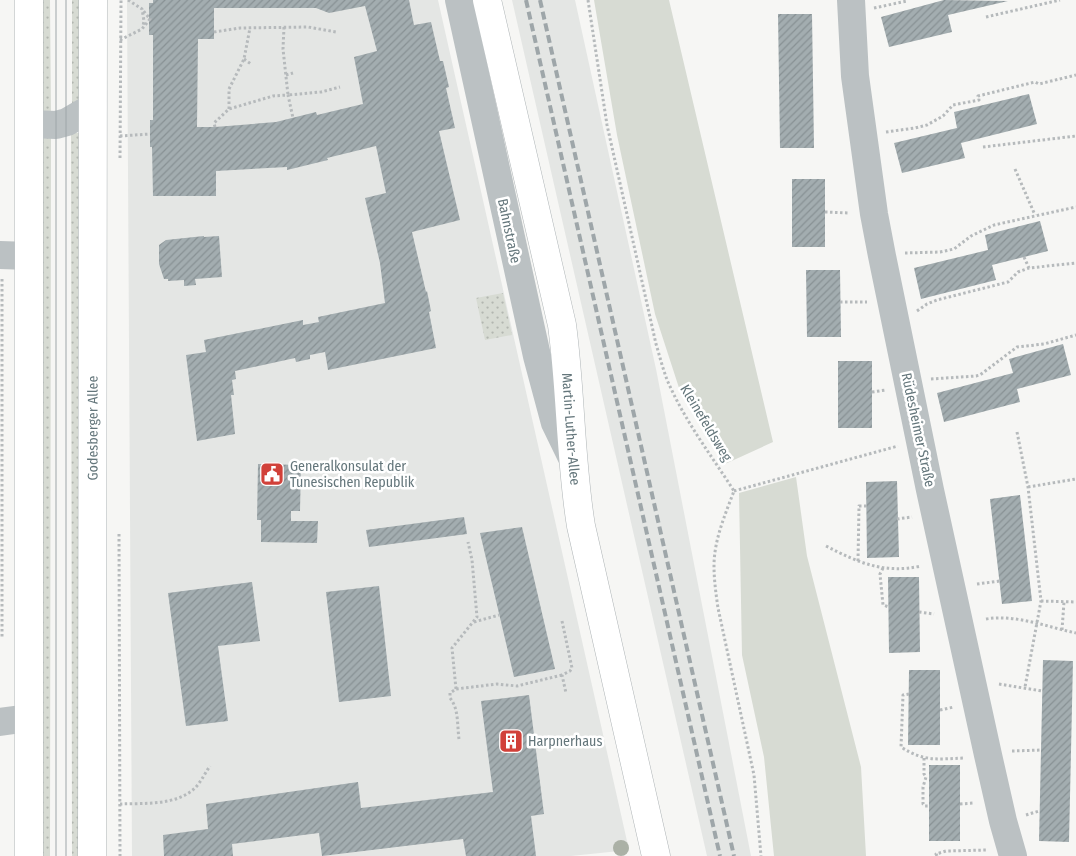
<svg xmlns="http://www.w3.org/2000/svg" width="1076" height="856" font-family="'Fira Sans Condensed',sans-serif">
<style>
.built{fill:#e4e6e4}
.grass{fill:url(#grass-dots)}
.garden{fill:#d7dbd3}
.building{fill:url(#building-hatch);fill-rule:evenodd}
.lines{fill:none;stroke-linecap:round;stroke-linejoin:round}
.major-casing{stroke:#afb5b7;stroke-width:29}
.path{stroke:#b6babc;stroke-width:3;stroke-dasharray:2.5 2.5;stroke-linecap:butt}
.minor{stroke:#bbc1c3;stroke-width:28}
.major{stroke:#fff;stroke-width:28}
.tram{stroke:#9ea6a9;stroke-width:1}
.rail{stroke:#9ea6a9;stroke-width:4;stroke-dasharray:8 4;stroke-linecap:butt}
.tree{fill:#abb1a6}
.labels{text-anchor:middle;dominant-baseline:central;stroke-width:5;stroke-linejoin:round;paint-order:stroke}
.street-label{font-size:14px;fill:#64767b;stroke:#fff}
.poi-label{font-size:14px;fill:#64767b;stroke:#fff;text-anchor:start}
</style>
<defs>
<pattern id="grass-dots" width="8" height="8" patternUnits="userSpaceOnUse" patternTransform="scale(1.25)"><rect width="8" height="8" fill="#d7dbd3"/><path d="M2 2h.1M6 6h.1" fill="none" stroke="#b2b6b0" stroke-width="1.8" stroke-linecap="round"/></pattern>
<pattern id="building-hatch" width="6" height="6" patternUnits="userSpaceOnUse" patternTransform="scale(1.25)"><rect width="6" height="6" fill="#a3adb0"/><path d="M-1 1l2-2M0 6l6-6M5 7l2-2" fill="none" stroke="#889194"/></pattern>
</defs>
<rect width="100%" height="100%" fill="#f6f6f4"/>
<path class="built" d="M127,0h311l191,850 -58,6h-439z
M512,0h63l81,369 95,487h-44z"/>
<path class="grass" d="M40,0h10l1,119h-10z
M72,0h10l-1,100 -9,8z
M41,132l10,1 -1,723h-10z
M71,133h11v723h-10z
M503,293l9,42 -27,5 -9,-42z"/>
<path class="garden" d="M594,0h75l104,442 -48,22 -44,-70 -26,-80 -38,-179z
M796,477l11,79 54,211 5,89h-92l-10,-99 -22,-102 -3,-162z"/>
<path class="building" d="M153,0h256l5,25 17,-3 9,39h3l6,26 -3,1 9,40 -16,3 21,89 -48,12 14,60 1,-1 4,20 -2,1 7,36 -108,22 -3,-18 -15,3v4l-14,3 -1,-4 -60,13 1,8 -4,1 2,15h-3l4,39 -38,7 -11,-86 20,-3 -2,-12 99,-20v5l16,-3 -1,-5 67,-14 -5,-40 -15,-65 21,-5 -10,-47 -49,12 1,2 -41,10v-3l-71,4v25h-63l-1,-49h-2v-27h3v-85h-4v-32h4zM365,6l12,45 -23,6 9,47 -46,11 -1,-3 -40,10 -61,5h-18l1,-88h16v-31h102l13,5z
M944,0l64,1 -60,14 4,17 -63,15 -8,-30z
M778,14h34l2,134h-34z
M1029,94l8,30 -76,19 4,15 -63,15 -8,-30 63,-15 -3,-16z
M792,179h33v68h-33z
M1040,221l8,30 -56,14 4,15 -75,19 -7,-31 74,-18 -3,-15z
M204,236v1l15,-1 3,41 -27,2 1,6 -12,1v-6l-16,1v-2h-4l-5,-15v-19l7,-5z
M806,270h34l1,67h-34z
M1063,344l8,31 -54,14 3,13 -76,20 -7,-29 76,-20 -4,-14z
M838,361h34v67h-34z
M258,464l43,1 -1,46h-9v10h27l-1,22 -56,-1v-22h-4z
M897,481l2,76 -32,1 -1,-76z
M1020,495l12,106 -30,3 -12,-105z
M464,517l3,17 -98,13 -3,-17z
M522,527l33,142 -41,8 -34,-144z
M888,577h31l1,75 -31,1z
M252,582l8,59 -42,5 10,75 -42,5 -18,-133z
M379,586l12,110 -52,6 -13,-110z
M1043,660l30,1 -4,181 -30,-1z
M909,670h31v75h-32z
M529,695l15,119 -13,2 5,40h-70l-3,-17 -141,17 -3,-23 -87,11 1,12h-69l-1,-21 45,-6 -2,-25 152,-22 3,26 132,-16 -12,-91z
M929,765h31v76h-31z"/>
<g class="lines">
<g class="major-casing">
<g id="major">
<path id="s1" d="M487,0l75,325c9,66 8,134 19,201l75,330"/>
<path d="M29,856v-856"/>
<path id="s2" d="M92,856l1,-856"/>
</g>
</g>
<path class="path" d="M128,0l14,9 2,12 -1,5
M588,0l19,125 49,219c4,13 7,26 12,38 17,39 43,73 66,109 -9,24 -20,49 -20,75 0,14 2,28 4,42l36,167 7,81
M874,8l33,-7
M986,17l74,-17
M284,27l-1,22 5,46 33,-3 19,-5
M214,32l26,-4 68,-1 28,5
M120,40l22,-11 8,-10 -8,-10
M244,59l7,5
M286,75l7,-2
M229,109v-20l15,-30 6,-31
M215,127l-1,-4 15,-14 44,-13 15,-1 5,23
M886,132l29,-4 12,-3 16,-9 10,-11 26,-5 -1,-4 57,-14 4,2 37,-9
M120,136l30,-2
M983,147l93,-11
M120,158l1,-158
M1015,169l20,46
M825,212l24,1
M905,253l35,-1 14,-3 17,-13 23,-11 82,-18
M1024,257l5,11
M2,279v359
M840,302h27
M917,311l10,-7 10,-4 71,-18 10,-10 11,-4 47,-5
M931,379l45,-3 4,-1 37,-28 27,-3 32,-9
M872,392l14,-2
M1017,432l11,55 13,114 -16,86
M1028,487l48,-8
M734,491l164,-45
M897,519l15,-2
M119,534l1,322
M826,546c33,17 58,28 95,20
M858,561l1,-55h7
M883,568l-3,6 3,31 6,2
M977,584l23,-3
M1041,601l35,1
M919,612l15,2
M986,619c30,-5 61,8 90,14
M562,621l10,47 -2,3 -8,4 4,18
M474,622l25,-7
M1062,630l2,-28
M999,684l43,7
M456,689l-4,-41 25,-31 -5,-57 -4,-18
M909,694l-6,1 -2,52c23,15 37,12 63,11
M940,710l14,-3
M459,739c-2,-14 0,-30 -9,-41v-5l6,-4 41,-5 20,2 45,-11
M1012,751l29,-1
M924,758v16l2,3 -3,10v17l2,2h4
M120,804c23,-1 56,2 75,-16 6,-6 10,-15 15,-22
M960,804l14,-1
M1026,815l13,-4
M937,856l-1,-2 10,-3 40,-1"/>
<path class="minor" d="M459,0l78,356 18,67 17,35
M851,0l4,76 19,138 8,42 48,234 58,265 15,66 10,35
M30,124l26,1 11,-3 26,-15
M0,255l29,1
M0,722l29,-4"/>
<use href="#major" class="major"/>
<path class="tram" d="M56,0v856
M66,856v-856"/>
<path class="rail" d="M526,0l194,856
M540,0l194,856"/>
</g>
<circle class="tree" cx="621" cy="848" r="8"/>
<defs>
<g id="civic-square" transform="scale(1.25)"><rect x="-9" y="-9" width="18" height="18" rx="4" fill="#d14039" stroke="#fff"/><path d="M-.6-6.5H3V-4.5H.6V-3L4-1V1h2V6H-6V1h2V-1L-.6-3ZM-1.2 2.5V6h2.4V2.5Z" fill="#fff"/></g>
<g id="building-square" transform="scale(1.25)"><rect x="-9" y="-9" width="18" height="18" rx="4" fill="#d14039" stroke="#fff"/><path d="M-4-6H4V6H1V3H-1V6H-4ZM-2.5-4.3h1.7v1.8h-1.7ZM.8-4.3h1.7v1.8H.8ZM-2.5-1h1.7V.8h-1.7ZM.8-1h1.7V.8H.8Z" fill="#fff"/></g>
</defs>
<g fill-rule="evenodd">
<use href="#civic-square" x="272" y="474"/>
<use href="#building-square" x="511" y="741"/>
</g>
<g class="labels">
<g class="street-label">
<text transform="translate(509 231) rotate(78)">Bahnstraße</text>
<text transform="translate(706 423) rotate(59)">Kleinefeldsweg</text>
<text stroke="none"><textPath href="#s2" startOffset="428">Godesberger Allee</textPath></text>
<text stroke="none"><textPath href="#s1" startOffset="438">Martin-Luther-Allee</textPath></text>
<text transform="translate(918 430) rotate(78)">Rüdesheimer Straße</text>
</g>
<g class="poi-label">
<text x="290" y="466">Generalkonsulat der<tspan x="290" dy="16">Tunesischen Republik</tspan></text>
<text x="528" y="741">Harpnerhaus</text>
</g>
</g>
</svg>
